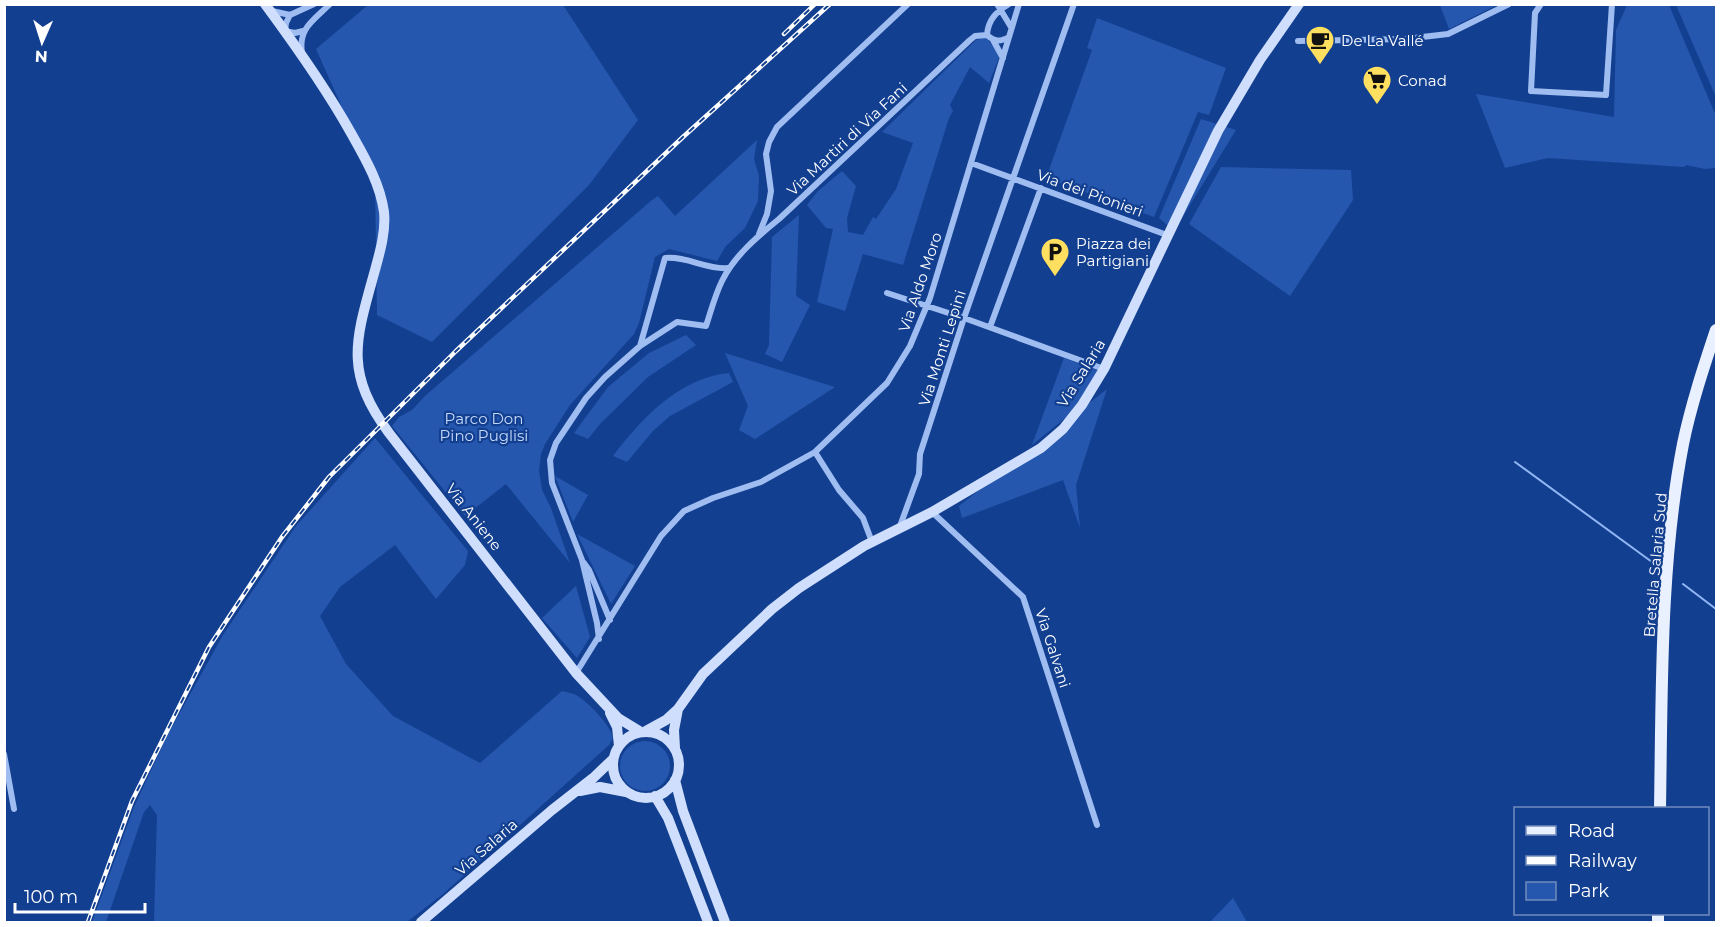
<svg xmlns="http://www.w3.org/2000/svg" width="1721" height="927" font-family="Montserrat,sans-serif">
<style>
.green{fill:#2557af}
.lines{fill:none;stroke-linecap:round;stroke-linejoin:round}
.stream{stroke:#91b7f4;stroke-width:2}
.street{stroke:#9fbdf1;stroke-width:6}
.secondary{stroke:#cedefc;stroke-width:10}
.primary{stroke:#e9f0ff;stroke-width:12}
.rail-casing{stroke:#fff;stroke-width:4.5}
.rail{stroke:#133f90;stroke-width:2;stroke-dasharray:7;stroke-linecap:butt}
.labels{text-anchor:middle;dominant-baseline:central;stroke-width:4.5;stroke-linejoin:round;paint-order:stroke}
.poi-label{font-size:15px;fill:#fff;stroke:#133f90;text-anchor:start}
.street-label{font-size:15px;fill:#fff;stroke:#133f90}
.park-label{font-size:15px;fill:#c6dafc;stroke:#133f90}
</style>
<rect width="100%" height="100%" fill="#133f90"/>
<path class="green" d="M368,5h195l75,115 -49,65 -157,157 -55,-27 -2,-134 -59,-132z
M1440,5v-1l57,1 -48,24z
M1627,5h42l47,111v52l-11,1 -19,-4 -2,2 -136,-9 -43,10 -29,-74 138,23 2,-87z
M1676,5h40v92z
M1097,18l129,50 -17,47 -11,-3 -44,105 -108,-39 46,-128 -5,-2z
M986,37l14,18 -11,28 -19,-16 -20,38 3,6 -4,7 -46,147 -40,-11 -18,57 -28,-9 16,-73 -7,-1 -19,-23 11,-14 24,-20 14,15 -9,32 1,14 15,3 10,-18 3,2 20,-30 17,-46 -31,-11 94,-92z
M1201,119l35,11 -62,101 -15,-13z
M757,140l-3,19 5,17 -1,25 -13,27 -19,18 -9,15 -48,-12 -14,8 -16,66 -5,11 -64,71 -25,39 -4,10 -2,17 3,19 9,18 19,55 -64,-79 -41,32 -73,-90 7,-9 13,-7 13,-14 227,-196 6,-4 17,20z
M1221,167l130,3 2,30 -63,96 -101,-72z
M799,215l-3,81 14,9 -28,57 -17,-8 4,-9 3,-108z
M686,335l10,10 -48,32 -48,47 -12,15 -14,-6 34,-46 41,-34z
M725,353l110,34 -80,52 -16,-9 9,-24z
M1064,358l36,13 -31,44 -37,30z
M729,373l4,9 -63,34 -17,15 -26,31 -14,-6c29,-38 66,-78 116,-83z
M1107,389l-31,96 4,43 -17,-48 -101,38 -3,-12z
M375,438l93,113 -3,14 -29,34 -41,-54 -55,42 -20,29 26,48 47,52 87,47 82,-72c4,1 10,2 14,4 12,7 34,29 37,43l-4,7 -166,149 -36,28h-253l3,-107 -7,-10 -6,7 -38,110h-14l42,-115 33,-71 56,-101 73,-109z
M555,476l33,19 -15,27z
M577,534l58,32 -24,38z
M576,586l14,51 -13,21 -35,-40z
M620 766a25 25 0 1 1 50 0a25 25 0 1 1-50 0Z
M1233,898l14,24h-37z"/>
<g class="lines">
<path class="stream" d="M1515,462l137,100
M1683,584l33,25"/>
<path class="street" d="M997,4l14,23
M1009,4c-13,8 -21,16 -22,31 8,7 13,7 22,2
M1541,4l-6,9 -4,78 75,4 6,-91
M272,11l18,4 24,-11
M290,15l-4,8 -1,8 10,2 8,-2
M993,40l10,18
M1298,41l107,-2 43,-5 61,-30
M302,53c-4,-25 12,-33 28,-49
M971,163l196,72
M759,234l8,-20 4,-23 -5,-37 3,-12 8,-15 131,-123
M728,268c-21,2 -41,-12 -63,-10l-25,88 37,-24 29,4c5,-15 9,-31 16,-45 12,-25 36,-45 57,-62l191,-179 5,-4 12,-1
M887,293l77,25 140,51
M990,327l51,-139
M815,452l24,38 24,28 9,24
M932,512l91,85 74,228
M900,526l19,-52 1,-20 44,-136 110,-314
M584,563l5,7 21,50
M599,639l-2,-16 -15,-63 -30,-77 -2,-23 6,-17 30,-45 19,-21 35,-31
M576,673l85,-137 23,-25 29,-13 48,-16 54,-30 72,-69 23,-37 20,-48 89,-294
M4,754l10,55"/>
<path class="secondary" d="M265,4c31,42 61,84 86,129 14,25 29,50 33,79 2,19 -4,40 -9,58 -19,69 -32,101 14,163l187,240 42,45 23,14
M610,713l7,14 2,19
M646,731l20,-11 12,-11 25,-35 69,-65 27,-21 65,-42 68,-34 109,-64 22,-19 19,-24 22,-36 114,-238 42,-71 39,-56
M613 765a33 33 0 1 1 66 0a33 33 0 1 1-66 0Z
M675,748l-1,-18 4,-21
M675,780l8,31 42,111
M580,791l20,-4 26,5
M655,796l13,22 40,104
M421,922l131,-112 41,-32 20,-19"/>
<path class="primary" d="M1660,808c2,-121 0,-245 23,-364 8,-39 21,-78 33,-114
M1658,922v-8"/>
<g class="rail-casing">
<path id="rail" d="M784,34l31,-30
M88,922l44,-121 77,-154 73,-110 47,-60 127,-126 227,-214 147,-133"/>
</g>
<use href="#rail" class="rail"/>
</g>
<defs>
<g id="cafe-pin" transform="scale(1.5)"><path d="M0 17L-7.5 6A9.5 9.5 0 1 1 7.5 6Z" fill="#ffdf5f" stroke="#133f90"/><path d="M-5.5-4.5H6V0H3Q3 3.5 0 3.5H-2.5Q-5.5 3.5-5.5 0ZM3-3.2v2h1.7v-2ZM-6 4.5H4V6H-6Z" fill="#111"/></g>
<g id="supermarket-pin" transform="scale(1.5)"><path d="M0 17L-7.5 6A9.5 9.5 0 1 1 7.5 6Z" fill="#ffdf5f" stroke="#133f90"/><path d="M-6-5.5h2.5l.6 2H6L4.5 2H-2.5L-4.4-4H-6ZM-1.5 3.2a1.3 1.3 0 1 0 .1 0ZM3 3.2a1.3 1.3 0 1 0 .1 0Z" fill="#111"/></g>
<g id="parking-pin" transform="scale(1.5)"><path d="M0 17L-7.5 6A9.5 9.5 0 1 1 7.5 6Z" fill="#ffdf5f" stroke="#133f90"/><path d="M-3.5-5.5H1a3.5 3.5 0 0 1 0 7H-1V5.5H-3.5ZM-1-3.4V-.6H.8a1.4 1.4 0 0 0 0-2.8Z" fill="#111"/></g>
</defs>
<g fill-rule="evenodd">
<use href="#cafe-pin" x="1320" y="40"/>
<use href="#supermarket-pin" x="1377" y="80"/>
<use href="#parking-pin" x="1055" y="252"/>
</g>
<g class="labels">
<g class="poi-label">
<text x="1341" y="40">De La Vallé</text>
<text x="1398" y="80">Conad</text>
<text x="1076" y="243">Piazza dei<tspan x="1076" dy="17">Partigiani</tspan></text>
</g>
<g class="street-label">
<text transform="translate(847 139) rotate(-43)">Via Martiri di Via Fani</text>
<text transform="translate(1090 193) rotate(20)">Via dei Pionieri</text>
<text transform="translate(920 282) rotate(-71)">Via Aldo Moro</text>
<text transform="translate(942 348) rotate(-72)">Via Monti Lepini</text>
<text transform="translate(1081 373) rotate(-58)">Via Salaria</text>
<text transform="translate(474 517) rotate(52)">Via Aniene</text>
<text transform="translate(1655 565) rotate(-85)">Bretella Salaria Sud</text>
<text transform="translate(1053 648) rotate(72)">Via Galvani</text>
<text transform="translate(486 847) rotate(-41)">Via Salaria</text>
</g>
<g class="park-label">
<text x="484" y="418">Parco Don<tspan x="484" dy="17">Pino Puglisi</tspan></text>
</g>
</g>
<rect width="1721" height="927" fill="none" stroke="#ffffff" stroke-width="12"/>
<rect x="1514" y="807" width="195" height="108" fill="#133f90" stroke="#718cbc" stroke-width="1.5"/>
<rect x="1526" y="826" width="30" height="9" fill="#e9f0ff" stroke="#718cbc" stroke-width="1.5"/>
<text x="1568" y="837" font-size="18" fill="#ffffff">Road</text>
<rect x="1526" y="856" width="30" height="9" fill="#ffffff" stroke="#718cbc" stroke-width="1.5"/>
<text x="1568" y="867" font-size="18" fill="#ffffff">Railway</text>
<rect x="1526" y="882" width="30" height="18" fill="#2557af" stroke="#718cbc" stroke-width="1.5"/>
<text x="1568" y="897" font-size="18" fill="#ffffff">Park</text>
<g transform="translate(42 42) rotate(183)" stroke="#133f90" stroke-width="4.5" paint-order="stroke">
<path d="M0-4.5L10 22L0 15L-10 22Z" fill="#ffffff"/>
<text y="-9" font-size="16" font-weight="bold" text-anchor="middle" fill="#ffffff">N</text>
</g>
<path d="M15 903v9h130v-9" fill="none" stroke="#ffffff" stroke-width="3"/>
<text x="24" y="903" font-size="18" fill="#ffffff" stroke="#133f90" stroke-width="4.5" paint-order="stroke">100 m</text>
</svg>
